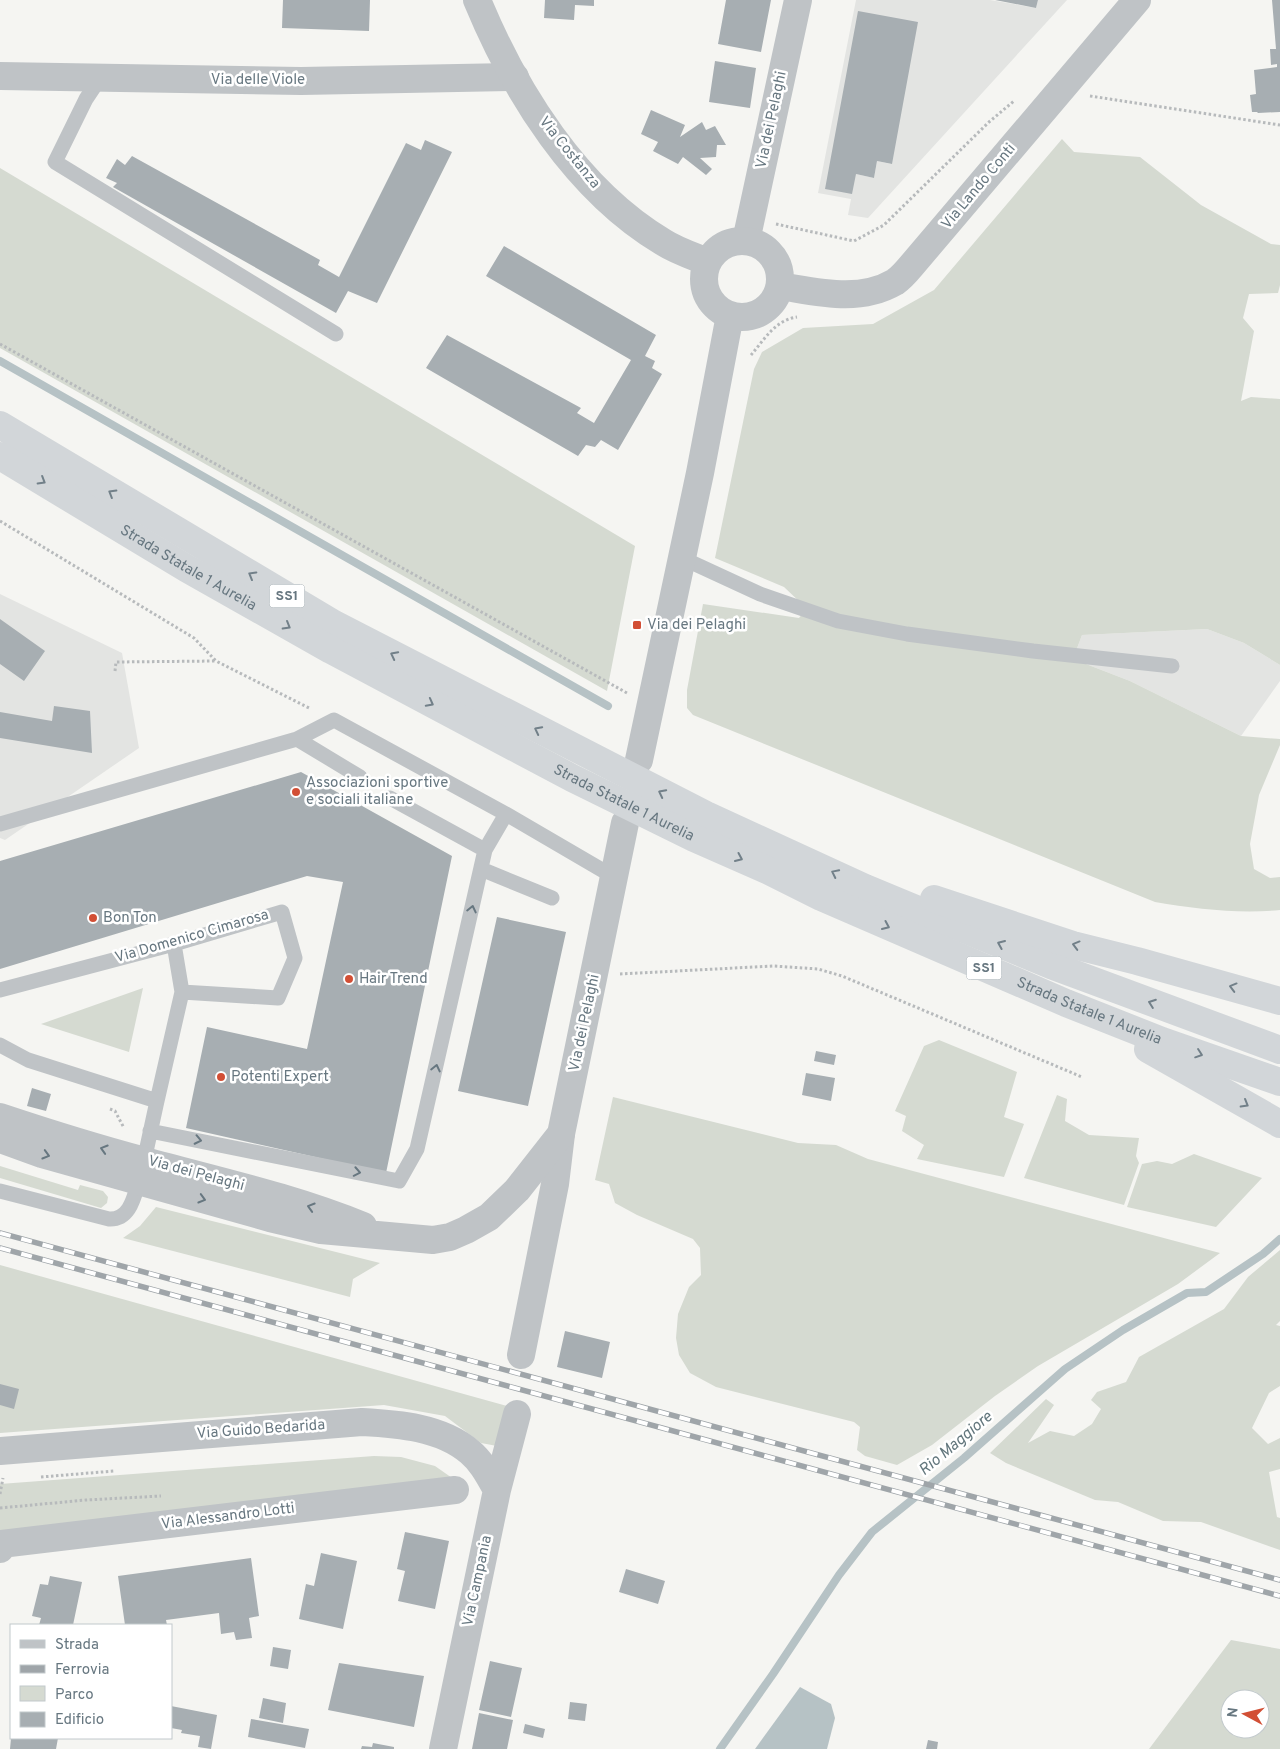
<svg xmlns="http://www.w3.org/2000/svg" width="1280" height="1749" font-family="Overpass,sans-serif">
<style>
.built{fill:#e3e4e2;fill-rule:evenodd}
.green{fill:#d5dad1;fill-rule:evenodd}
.water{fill:#b6c2c5}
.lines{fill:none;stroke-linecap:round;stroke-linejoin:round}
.stream{stroke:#b6c2c5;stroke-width:8}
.building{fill:#a7aeb2}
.path{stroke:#b7babc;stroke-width:3;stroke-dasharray:2.5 2.5;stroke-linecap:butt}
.service{stroke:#bfc3c6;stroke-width:15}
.minor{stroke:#bfc3c6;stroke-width:28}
.tertiary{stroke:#bfc3c6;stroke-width:28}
.trunk{stroke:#d2d6d9;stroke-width:28}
.rail-casing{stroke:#9fa5a9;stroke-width:5.5}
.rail{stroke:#fff;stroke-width:4;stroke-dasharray:11;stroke-linecap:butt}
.oneway{stroke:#728089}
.oneway2{stroke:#677780}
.poi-dot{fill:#d24f35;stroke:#fff;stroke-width:2}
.labels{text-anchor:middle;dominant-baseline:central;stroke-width:5;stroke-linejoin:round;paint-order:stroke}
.shield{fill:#fff;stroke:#95a0a6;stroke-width:1}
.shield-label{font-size:14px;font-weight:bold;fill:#677780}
.street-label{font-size:15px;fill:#677780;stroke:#fff}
.poi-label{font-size:15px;fill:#677780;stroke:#fff;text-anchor:start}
.water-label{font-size:16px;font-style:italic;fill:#63777d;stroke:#fff}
</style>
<rect width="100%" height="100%" fill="#f5f5f2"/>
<path class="built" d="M856,0h134l46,8 2,-8h29l-199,218 -20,-3 3,-16 -33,-6zM858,11l33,153 -14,-3 -3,17 -18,-4z
M0,594l122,59 17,95 -134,92 -5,-2z
M1207,629l37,14 36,22v16l-39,55 -111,-55 -57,-22 9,-24z"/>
<path class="green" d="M1062,139l12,13 66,5 61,48 70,39 9,1v40l-2,8 -29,1 -6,24 11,13 -13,70 10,-4 29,2v266l-36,-22 -37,-14 -125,6 -9,24 57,22 111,55 39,3v6l-21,50 -9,49 4,25 16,9 10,-1v33c-41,4 -84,-1 -125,-8l-462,-187 -6,-7v-18l16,-86 96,14 4,-5v-8l-19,-18 -69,-29 39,-189 8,-17 41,-24 70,-4 61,-34z
M0,168l635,378 -28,145 -607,-343z
M143,988l-14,64 -88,-28z
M939,1040l78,32 -13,45 20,7 -20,53 -87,-18 7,-14 -22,-14 4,-15 -11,-5 29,-65z
M1057,1095l10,4 -2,22 24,14 50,3 -3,18 3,7 -15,42 -100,-27z
M613,1097l185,46 38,2 32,14 352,94 -42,31 -140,82 -43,30 -63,49 -35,20 -32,-9 -8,-6 3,-23 -6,-5 -138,-35 -26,-14 -11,-18 -3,-17 2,-24 11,-27 12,-12 -1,-27 -7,-9 -56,-24 -22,-12 -6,-19 -14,-4z
M1194,1154l68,24 -46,49 -89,-20 15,-43 15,-3 15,3z
M0,1166l78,24 2,-5 23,6 5,6 -1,6 -6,5 -101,-30z
M156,1207l224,56 -27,16 -3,18 -227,-59 17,-12z
M1280,1250v71l-4,4 4,1v60l-11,7 -17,35 16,16 12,-6v31l-11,3 8,45 3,1v32l-79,-28 -38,-1 -45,-19 -23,-2 -89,-37 -16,-10 56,-54 8,6 -26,38 22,-12 24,5 18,-12 9,-15 -10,-9 6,-8 29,-10 13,-25 85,-48 24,-32z
M0,1265l507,141 -10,40 -16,-3 -36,-27 -61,-11 -384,28z
M374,1456l27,1 34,9 20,14 -455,53v-49z
M1231,1640l49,9v100h-131zM1230,1699h30v30h-30z"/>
<path class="water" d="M800,1687l31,17 4,14 -8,31h-72z"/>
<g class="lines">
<path class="stream" d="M0,361l608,345
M720,1749l53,-75 66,-99 33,-43 92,-74 101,-89 58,-39 64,-37 19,-1 57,-38 17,-15"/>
</g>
<path class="building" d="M283,0h87l-1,31 -87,-3z
M545,0h49v6l-19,-1 -1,15 -30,-2z
M726,0h45l-10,52 -43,-8z
M995,0h43l-2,8z
M1272,0h8v112l-22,1 -1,-1h-5l-2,-17 6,-1 -2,-24 23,-3v-3l-6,1 -1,-16h6z
M858,11l60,11 -26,142 -15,-3 -3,17 -18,-4 -4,20 -27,-5z
M715,61l41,7 -6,40 -41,-6z
M651,110l34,15 -5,12 22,-15 4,8 9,-4 11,19h-9l-1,12 -16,1 12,11 -6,6 -23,-18 -5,7 -25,-13 5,-9 -17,-8z
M425,140l27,12 -75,151 -29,-12 -12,22 -223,-126 4,-4 -11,-5 11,-19 8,6 7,-9 188,104 -2,5 21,12 67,-134 15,7z
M504,246l152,89 -11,21 10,5 -3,7 10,6 -44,76 -17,-10 -6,7 -9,-2 -8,11 -152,-88 21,-33 134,73 -4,5 17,10 37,-63 -145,-84z
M0,619l45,32 -21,30 -24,-17z
M54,706l36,5 2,42 -92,-15v-26l52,9z
M301,772l151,84 -66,317 -200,-45 21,-101 100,22 36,-167 -36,-6 -307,93v-108z
M497,917l69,15 -38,174 -70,-15z
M816,1051l20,4 -2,10 -20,-4z
M806,1073l29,5 -4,23 -29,-6z
M32,1088l19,6 -5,17 -19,-5z
M565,1331l45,11 -8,36 -45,-11z
M0,1384l19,5 -5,20 -14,-4z
M405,1532l44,9 -14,68 -37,-8 7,-30 -8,-2z
M321,1553l36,8 -14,68 -44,-10 7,-35 8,2z
M251,1558l8,58 -10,2 3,20 -16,2 -2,-8 -13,2 -2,-21 -53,7 1,5h-42l-7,-49z
M626,1569l39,12 -7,23 -39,-12z
M50,1576l32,6 -9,43h-34l2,-7 -9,-2 8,-32 8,1z
M273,1647l18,3 -3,19 -18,-3z
M490,1661l32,7 -11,49 -32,-7z
M339,1663l85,13 -10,51 -86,-17z
M263,1698l23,5 -3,20 -24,-5z
M570,1702l17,2 -2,17 -17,-2z
M171,1706l46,9 -6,34 -13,-2 2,-11 -19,-3 1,-3 -11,-2z
M479,1713l34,7 -6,29h-35z
M251,1719l58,10 -4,19 -57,-11z
M525,1724l20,5 -2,9 -20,-5z
M11,1738h47l-2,11h-46z
M928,1740l10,2 -1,7h-11z
M373,1743l21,4v2h-33l1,-3 10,1z"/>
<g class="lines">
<path class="path" d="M1090,96l190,29
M776,224l78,17 30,-16 105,-103 25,-21
M0,344l627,349
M751,355c13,-15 24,-35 46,-38
M0,521l194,117 22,23 95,48
M115,671l1,-9 100,-1
M620,974l153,-8 45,3 24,7 240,101
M110,1109l5,2 9,17
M41,1477l73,-6
M0,1494l3,-16
M0,1508l86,-8 75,-4"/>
<path class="service" d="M100,78l-14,21 -31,63 281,172
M682,558l78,36 78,27 69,13 126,17 139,15
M297,739l37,-19 172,94
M390,798l95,52
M0,824l297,-85 63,38
M481,869l71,29
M174,944l8,48
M0,990l174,-46 108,-32 13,46 -17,40 -96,-6 -25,109 -129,-41 -28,-15
M150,1131l249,50 18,-32 68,-299 21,-36 108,63
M144,1161l13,-60
M0,1191l109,28c21,1 25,-22 30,-38"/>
<path class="minor" d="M0,76l301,5 214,-4
M746,241l52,-241
M521,1355l34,-171 6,-50
M0,1451l362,-29c36,2 79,5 108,30 12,10 19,24 27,38
M0,1549l1,-5 454,-54
M443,1749l54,-259 20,-76"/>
<path class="tertiary" d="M477,0c38,92 99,190 186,242 14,9 30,14 45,20
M704 279a38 38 0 1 1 76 0a38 38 0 1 1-76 0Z
M780,286c38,6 79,17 115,-4 6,-4 12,-11 17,-17l225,-265
M639,760l61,-287 30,-158
M0,1117c48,16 96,31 145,44 73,20 147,36 218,65
M0,1139l42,15 228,64 51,12 112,10 17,-3 16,-7 23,-13 28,-27 44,-56 64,-311"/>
<g class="trunk">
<path d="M0,425l334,199 372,191 159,73 186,77 229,85"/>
<path id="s1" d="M0,456l186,112 145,82 241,128 122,60 75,33 52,26 245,106 96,38 118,41"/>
<path d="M934,899l139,46 64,16 143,40"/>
<path d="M1148,1049l132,75"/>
</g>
<g class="rail-casing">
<path id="rail" d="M0,1233l1280,347
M0,1248l1280,348"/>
</g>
<use href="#rail" class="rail"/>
</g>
<defs><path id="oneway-chevron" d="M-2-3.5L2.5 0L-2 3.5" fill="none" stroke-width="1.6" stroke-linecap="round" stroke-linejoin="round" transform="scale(1.25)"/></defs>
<g class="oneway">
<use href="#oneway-chevron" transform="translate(42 481) rotate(31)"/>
<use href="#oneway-chevron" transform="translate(112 493) rotate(-149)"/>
<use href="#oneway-chevron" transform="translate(252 575) rotate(-150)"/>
<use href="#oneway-chevron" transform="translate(287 626) rotate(30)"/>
<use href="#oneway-chevron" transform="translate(394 655) rotate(-153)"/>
<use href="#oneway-chevron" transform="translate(430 703) rotate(28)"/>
<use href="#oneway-chevron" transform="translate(538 730) rotate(-153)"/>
<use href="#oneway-chevron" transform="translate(662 793) rotate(-153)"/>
<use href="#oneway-chevron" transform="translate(739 858) rotate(24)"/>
<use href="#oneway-chevron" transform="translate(835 873) rotate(-154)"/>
<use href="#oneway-chevron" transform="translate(886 926) rotate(24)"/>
<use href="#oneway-chevron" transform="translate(1001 944) rotate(-157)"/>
<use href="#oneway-chevron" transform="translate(1076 945) rotate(-165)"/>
<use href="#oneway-chevron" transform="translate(1233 987) rotate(-165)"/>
<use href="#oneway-chevron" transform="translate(1152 1003) rotate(-160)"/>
<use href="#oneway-chevron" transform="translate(1199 1054) rotate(19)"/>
<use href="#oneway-chevron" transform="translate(1245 1104) rotate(30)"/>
</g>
<g class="oneway2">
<use href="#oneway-chevron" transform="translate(472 909) rotate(-77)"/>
<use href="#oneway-chevron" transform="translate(436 1068) rotate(-77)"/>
<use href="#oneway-chevron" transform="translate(198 1140) rotate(12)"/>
<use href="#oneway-chevron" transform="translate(104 1149) rotate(-163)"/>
<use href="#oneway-chevron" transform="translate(46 1155) rotate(16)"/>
<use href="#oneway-chevron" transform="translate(357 1172) rotate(11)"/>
<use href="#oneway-chevron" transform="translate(202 1199) rotate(16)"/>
<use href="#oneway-chevron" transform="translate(311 1207) rotate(-163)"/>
</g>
<g class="poi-dot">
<rect x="632" y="620" width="10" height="10" rx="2.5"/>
<circle cx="296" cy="792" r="5"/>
<circle cx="93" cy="918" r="5"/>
<circle cx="349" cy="979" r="5"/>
<circle cx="221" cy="1077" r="5"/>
</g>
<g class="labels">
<g class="shield">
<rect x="269.5" y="584.5" width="35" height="23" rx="4"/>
<rect x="966.5" y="956.5" width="35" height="23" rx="4"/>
</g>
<g class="shield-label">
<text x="287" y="596">SS1</text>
<text x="984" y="968">SS1</text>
</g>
<g class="street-label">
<text x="258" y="80">Via delle Viole</text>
<text transform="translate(772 120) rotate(-78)">Via dei Pelaghi</text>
<text transform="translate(569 153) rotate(51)">Via Costanza</text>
<text transform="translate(979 187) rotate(-50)">Via Lando Conti</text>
<text stroke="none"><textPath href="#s1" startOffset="219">Strada Statale 1 Aurelia</textPath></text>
<text stroke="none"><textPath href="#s1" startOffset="714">Strada Statale 1 Aurelia</textPath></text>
<text transform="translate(192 937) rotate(-16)">Via Domenico Cimarosa</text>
<text stroke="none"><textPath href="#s1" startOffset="1224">Strada Statale 1 Aurelia</textPath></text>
<text transform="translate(585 1023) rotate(-78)">Via dei Pelaghi</text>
<text transform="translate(196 1174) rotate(15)">Via dei Pelaghi</text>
<text transform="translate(261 1430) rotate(-4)">Via Guido Bedarida</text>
<text transform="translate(228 1517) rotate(-7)">Via Alessandro Lotti</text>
<text transform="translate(478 1581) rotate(-78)">Via Campania</text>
</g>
<g class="poi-label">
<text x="647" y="625">Via dei Pelaghi</text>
<text x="306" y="783">Associazioni sportive<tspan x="306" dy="17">e sociali italiane</tspan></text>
<text x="103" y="918">Bon Ton</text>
<text x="359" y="979">Hair Trend</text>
<text x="231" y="1077">Potenti Expert</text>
</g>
<g class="water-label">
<text transform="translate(956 1444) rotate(-40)">Rio Maggiore</text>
</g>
</g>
<rect x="10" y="1624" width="162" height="115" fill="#ffffff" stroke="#c2c9cc"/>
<rect x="20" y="1640" width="25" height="8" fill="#bfc3c6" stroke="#c2c9cc"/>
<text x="55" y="1649" font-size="15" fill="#677780">Strada</text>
<rect x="20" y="1665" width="25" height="8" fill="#9fa5a9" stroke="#c2c9cc"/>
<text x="55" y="1674" font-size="15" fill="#677780">Ferrovia</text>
<rect x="20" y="1686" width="25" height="15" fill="#d5dad1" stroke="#c2c9cc"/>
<text x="55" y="1699" font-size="15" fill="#677780">Parco</text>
<rect x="20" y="1712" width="25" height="15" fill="#a7aeb2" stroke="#c2c9cc"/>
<text x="55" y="1724" font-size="15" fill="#677780">Edificio</text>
<g transform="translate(1245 1714) rotate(277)"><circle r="24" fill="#ffffff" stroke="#c2c9cc"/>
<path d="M0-4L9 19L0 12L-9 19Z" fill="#d24f35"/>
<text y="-8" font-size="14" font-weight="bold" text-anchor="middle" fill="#677780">N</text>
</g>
</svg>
